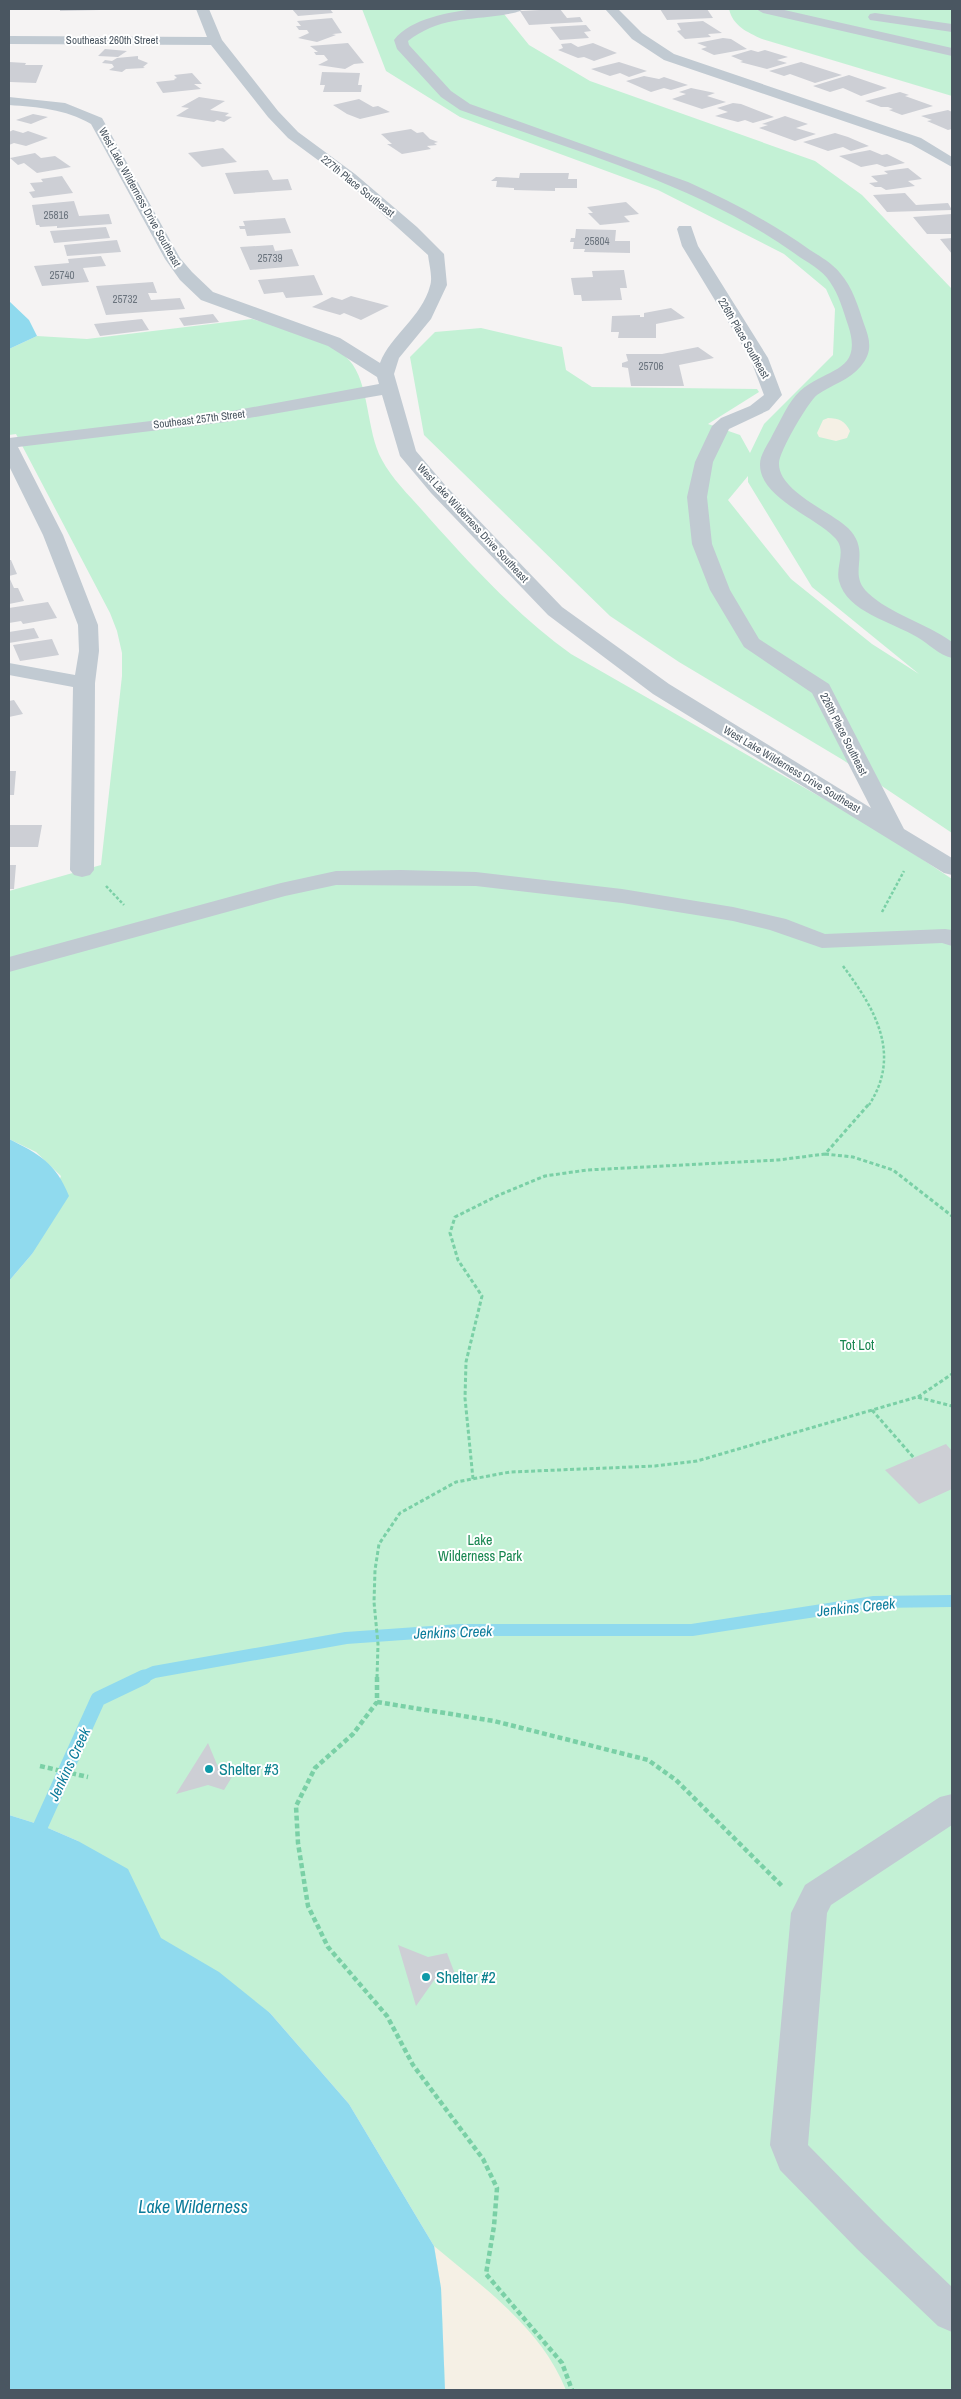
<svg xmlns="http://www.w3.org/2000/svg" width="961" height="2399" font-family="'Archivo Narrow',sans-serif">
<style>
.green{fill:#c3f1d5;fill-rule:evenodd}
.sand{fill:#f5f0e5}
.water{fill:#90daee}
.lines{fill:none;stroke-linecap:round;stroke-linejoin:round}
.stream-far1{stroke:#90daee;stroke-width:12}
.stream{stroke:#90daee;stroke-width:15}
.building{fill:#cdcfd5}
.path-far2{stroke:#7ad0a6;stroke-width:2.5;stroke-dasharray:3 2;stroke-linecap:butt}
.path-far1{stroke:#7ad0a6;stroke-width:3;stroke-dasharray:4 2.5;stroke-linecap:butt}
.path{stroke:#7ad0a6;stroke-width:4.5;stroke-dasharray:5 3;stroke-linecap:butt}
.minor{fill:#c1cad2;fill-rule:evenodd}
.culture-dot{fill:#0f9aa8;stroke:#fff;stroke-width:2}
.labels{text-anchor:middle;dominant-baseline:central;stroke-width:4;stroke-linejoin:round;paint-order:stroke}
.far-street-label{font-size:11px;fill:#4a5661;stroke:#fff}
.number-label{font-size:11px;fill:#6b747e}
.park-label{font-size:14px;fill:#17864f;stroke:#fff}
.water-label{font-size:15px;font-style:italic;fill:#0c7c9b;stroke:#fff}
.near-culture-label{font-size:16px;fill:#0d838f;stroke:#fff;text-anchor:start}
.near-water-label{font-size:18px;font-style:italic;fill:#0c7c9b;stroke:#fff}
</style>
<rect width="100%" height="100%" fill="#f5f3f3"/>
<path class="green" d="M362,9h138l29,36 61,36 225,80 47,34 89,93 1,545 -109,-73 -164,-98 -69,-46 -186,-181 -14,-78 25,-25 46,-4 81,19 4,23 26,17 165,2 2,3 -51,32 32,11 10,18 14,-29 69,-69 2,-46 -9,-20 -42,-35 -126,-64 -198,-73 -74,-46zM748,476v6l64,105 107,87 -47,-30 -81,-65 -63,-79z
M729,9h223v87l-190,-57c-15,-7 -29,-13 -33,-30z
M252,319c32,9 73,16 97,41 21,23 17,71 33,100 12,22 31,39 47,58 44,49 89,98 142,136l309,177 72,48v1511h-507l-4,-102 -7,-42 -85,-142 -79,-91 -118,-76 -74,-96 -37,-16 -32,-10v-534l23,-27 29,-78 -25,-24 -27,-13v-248l92,-26 21,-189v-23l-5,-22 -7,-18 -94,-179 -7,1v-86l28,-13 50,3z"/>
<path class="sand" d="M828,418c11,0 17,3 22,13l-3,7 -11,3 -17,-4 -2,-4 6,-13z
M434,2246c49,41 108,83 132,144h-121l-4,-102z"/>
<path class="water" d="M9,301l20,19 8,16 -28,13z
M9,1139c30,15 47,24 60,57l-37,58 -23,27z
M9,1815l32,10 37,16 50,28 33,69 58,34 51,41 79,91 85,142 7,42 4,102h-436z"/>
<g class="lines">
<path class="stream-far1" d="M141,1678l13,-6 192,-34 114,-8h232l182,-28 78,-1"/>
<path class="stream" d="M41,1825l57,-126 46,-22"/>
</g>
<path class="building" d="M60,9h40v1l-40,1z
M292,9h38l3,4 -35,3z
M560,9l7,9 13,-1 3,5 -54,3 -9,-14z
M660,9h47l6,9 -46,2z
M332,18l10,15 -9,1h-1l4,1 -19,7 -19,-4 11,-5 -2,-3h-8l-3,-4h5l-4,-5z
M703,21l19,12 -14,1 3,3 -26,2 -8,-8 4,-1 -4,-7z
M586,25l5,6 -7,1 5,6 -29,2 -10,-13z
M723,38l8,1 16,10 -33,6 -13,-6 6,-2 -10,-4z
M348,43l16,20 -10,1 -9,5 -27,-4 10,-5 -4,-5h-8l-2,-3h4l-8,-6z
M571,43l7,4 15,-4 24,10 -23,8 -10,-4 -6,1 -20,-8 5,-2 -2,-4z
M105,49l22,2 -9,6 -20,-1z
M751,50l7,2 7,-2 23,7 -11,3 10,3 -20,6 -27,-7 3,-1 -12,-5z
M138,56v3l10,4 -5,4 2,1 -19,1 -4,3 -13,-2 5,-3 -2,-3 -10,-1 3,-3 7,1 5,-3z
M9,62l17,1 -1,2h18l-7,18 -26,-1z
M619,62l28,9 -18,6 -9,-4 -10,3 -19,-7z
M801,62l41,13 -27,8 -25,-9 -6,2 -15,-5z
M322,72l38,1 -2,12h4l-1,7h-38l2,-7h-5z
M192,73l10,11h-8l7,5 -38,4 -7,-11 19,-2 -1,-1 3,-1 -3,-3z
M849,75l38,13 -26,8 -18,-8 -13,4 -17,-6z
M644,76l15,3 5,-2 24,8 -17,5 -7,-2 -13,4 -25,-11z
M691,88l24,5 -8,3 19,6 -24,7 -30,-10 14,-5 -7,-2z
M900,92l9,3 -4,1 28,10 -31,9 -13,-5 4,-1 -5,-2h4h-11l-16,-6z
M199,97l26,4 -15,9 19,3 -4,3 7,1 -8,5 -7,-2 -3,2 -38,-6 13,-8 -8,-1z
M359,99l14,8 5,-1 12,6 -30,7 -13,-5 -14,-9z
M733,103l8,1 33,13 -21,6 -8,-3 -7,2 -23,-6 13,-4 -11,-4z
M948,110l4,2v17l-4,1 -21,-9 5,-1 -11,-4z
M33,114l15,3 -17,7 -15,-4z
M785,116l23,8 -12,4 20,6 -21,7 -36,-13 9,-3 -6,-1z
M411,129l6,4 6,-1 7,7 8,3 -4,1 3,2 -10,1 4,3 -29,5 -15,-10h5l-11,-10z
M13,130l10,3 5,-2 20,7 -22,8 -12,-3 -5,2v-13z
M835,133l13,4 21,9 -18,5 -8,-4 -15,4 -25,-9z
M223,148l14,14 -35,5 -14,-14z
M870,150l12,5 5,-1 18,9 -20,4 -8,-3 -16,3 -22,-11z
M35,153l6,5 14,-2 16,11 -34,6 -13,-10 -6,2 -8,-7z
M908,168l14,11 -14,2 7,5 -29,4 -5,-3h-6l-6,-4 9,-1 -7,-6 17,-2 -4,-3z
M268,170l5,10 15,-1 4,11 -58,4 -9,-21z
M520,173h49l-1,6h9v9h-22v3l-41,-1v-2l-18,-1 1,-6h-6l5,-4 23,1z
M62,176l11,17 -40,5 -4,-6 6,-1 -5,-8 13,-1 -2,-3z
M905,193l11,12 32,-2 4,7 -65,2 -14,-17z
M74,201l5,15 30,-2 3,10 -55,4v-2l-17,1 -1,-2h-3l-4,-20z
M626,202l13,12 -15,2 6,6 -30,3 -12,-12h5l-6,-6z
M952,214v20h-25l-14,-17z
M285,218l6,15 -44,3 -2,-7h-5l-1,-3h6l-2,-5z
M106,227l4,11 -56,5 -4,-12z
M576,229l40,1 -1,11h15v12l-46,-1 1,-3h-12l1,-7h-4l1,-4h4z
M952,238v16l-12,-15z
M117,240l4,12 -54,4 -3,-11z
M273,245l2,6 17,-2 7,17 -49,4 -10,-23z
M101,256l5,10 -23,2 6,14 -47,4 -8,-20 35,-3 -1,-4z
M624,270l3,18h-7l2,12 -40,1 -1,-6h-7l-3,-17 22,-1 -1,-6z
M314,275l9,20 -37,3 -3,-6 -19,2 -6,-14z
M153,282l4,11h-9l3,7 29,-2 5,11 -79,6 -10,-29z
M351,296l38,10 -28,14 -17,-7 -4,2 -28,-8 20,-10 10,3z
M671,308l14,10 -29,6v14h-38l1,-6h-8l1,-16 28,-1v2h4v-4z
M213,314l6,8 -35,4 -5,-8z
M142,319l7,11 -49,6 -6,-12z
M698,347l16,11 -35,7 5,21h-53l-3,-18 -6,-1v-4l6,-2 -2,-7h36z
M9,560h2l6,14 -8,2z
M9,577l5,11h4l6,13 -15,3z
M48,602l9,16 -34,6 -2,-3 -12,2v-15z
M34,628l5,10 -30,5v-11z
M52,639l7,16 -39,6 -7,-16z
M14,700l9,14 -14,3v-16z
M9,771h7l-2,24h-5z
M9,825h33l-4,22h-29z
M9,865h7l-2,24h-5z
M946,1444l6,7v38l-33,15 -34,-34z
M208,1743l10,24 17,5 -11,18 -16,-5 -32,9z
M398,1945l30,12 19,-4 8,21 -20,5 -19,27z"/>
<g class="lines">
<path class="path-far2" d="M106,886l18,19
M882,912l22,-41
M843,966c32,43 59,88 26,139"/>
<path class="path-far1" d="M825,1154l28,3 40,13 59,46
M918,1397l34,-23
M872,1410l42,48
M473,1479l-8,-81 1,-36 16,-66 -24,-36 -8,-27 5,-16 44,-22 46,-19 42,-6 191,-10 47,-6 44,-50
M377,1678l1,-34 -4,-42 1,-32 4,-26 21,-31 56,-31 54,-10 145,-6 42,-5 220,-64 35,9"/>
<path class="path" d="M377,1677v25l-24,32 -38,34 -19,38 2,37 10,63 20,41 59,69 26,49 70,94 14,29 -3,38 -8,48 76,89 10,27
M377,1702l117,19 154,39 28,20 106,106
M40,1766l48,11"/>
<path class="minor" d="M196,9h13l13,31 56,71 20,21 57,42 62,53 27,27 3,31 -16,34 -32,39 -5,16 22,77 29,34 117,122 107,77 202,124 -59,-115 -68,-46 -34,-57 -18,-46 -5,-47 8,-35 17,-36 9,-8 29,-12 14,-11 -14,-37 -68,-112 -5,-17 2,-3h12l7,20 70,112 14,37 -13,15 -40,19 -16,33 -6,35 5,47 18,46 29,49 70,45 75,145 48,29v17l-8,-2 -291,-179 -105,-79 -117,-122 -31,-37 -18,-61 -156,27 -208,25 45,88 35,90 1,26 -4,32 -1,187 -4,5 -8,2 -8,-2 -4,-5 3,-183 -64,-12v-12l66,12 4,-24 -1,-26 -35,-90 -34,-69v-28l217,-26 153,-28 -2,-7 -49,-31 -127,-46 -21,-20 -15,-21 -74,-135c-26,-15 -53,-17 -82,-19v-8l56,6 37,15 78,140 12,14 21,20 127,46 40,25c10,-27 42,-46 50,-77 3,-8 -1,-22 -2,-31l-83,-75 -57,-42 -20,-21 -57,-72 -202,-1v-8l198,1z
M476,9h47c-6,7 -56,9 -69,12 -17,3 -32,9 -46,20l1,4 42,46 19,13 218,78c43,19 84,41 122,68 11,7 22,13 30,23 13,15 18,33 24,51 6,16 9,27 -3,42 -11,14 -30,19 -44,29 -9,7 -38,57 -38,68 -1,28 51,48 69,65 25,25 -2,45 20,65 22,21 58,30 84,49v16c-13,-3 -23,-14 -35,-21 -25,-15 -70,-25 -78,-56 -4,-15 9,-31 -5,-44 -19,-20 -75,-40 -74,-73 0,-10 9,-21 13,-30 8,-14 15,-32 27,-43 27,-24 64,-18 48,-66 -5,-15 -9,-30 -18,-43 -8,-13 -24,-20 -36,-29 -99,-70 -221,-102 -334,-143l-19,-13 -44,-48 -3,-9c17,-22 56,-28 82,-31z
M605,9h13l24,24 32,21 247,84 31,19v10l-41,-23 -247,-84 -32,-21z
M756,9h24l172,39v8l-189,-43z
M875,13l77,11v8l-82,-12 -2,-3 2,-3z
M401,870l75,2 146,17 111,18 53,12 39,15 120,-5 7,1v16l-10,-3 -120,5 -52,-18 -37,-9 -111,-18 -146,-17 -140,-1 -51,11 -276,76v-15l272,-74 55,-12z
M952,1794v31l-121,80 -4,8 -19,232 77,78 67,64v45l-14,-6 -81,-77 -77,-79 -10,-25 21,-232 14,-28 135,-88z"/>
</g>
<g class="culture-dot">
<circle cx="209" cy="1769" r="5"/>
<circle cx="426" cy="1977" r="5"/>
</g>
<g class="labels">
<g class="far-street-label">
<text x="112" y="40">Southeast 260th Street</text>
<text transform="translate(358 186) rotate(39)">227th Place Southeast</text>
<text transform="translate(140 197) rotate(61)">West Lake Wilderness Drive Southeast</text>
<text transform="translate(744 338) rotate(60)">226th Place Southeast</text>
<text transform="translate(199 419) rotate(-7)">Southeast 257th Street</text>
<text transform="translate(473 523) rotate(47)">West Lake Wilderness Drive Southeast</text>
<text transform="translate(844 734) rotate(63)">226th Place Southeast</text>
<text transform="translate(792 769) rotate(31)">West Lake Wilderness Drive Southeast</text>
</g>
<g class="number-label">
<text x="56" y="215">25816</text>
<text x="597" y="241">25804</text>
<text x="270" y="258">25739</text>
<text x="62" y="275">25740</text>
<text x="125" y="299">25732</text>
<text x="651" y="366">25706</text>
</g>
<g class="park-label">
<text x="857" y="1345">Tot Lot</text>
<text x="480" y="1540">Lake<tspan x="480" dy="16">Wilderness Park</tspan></text>
</g>
<g class="water-label">
<text transform="translate(856 1607) rotate(-6)">Jenkins Creek</text>
<text transform="translate(453 1632) rotate(-2)">Jenkins Creek</text>
<text transform="translate(69 1764) rotate(-65)">Jenkins Creek</text>
</g>
<g class="near-culture-label">
<text x="219" y="1769">Shelter #3</text>
<text x="436" y="1977">Shelter #2</text>
</g>
<g class="near-water-label">
<text x="193" y="2206">Lake Wilderness</text>
</g>
</g>
<rect width="961" height="2399" fill="none" stroke="#4a5661" stroke-width="20"/>
</svg>
